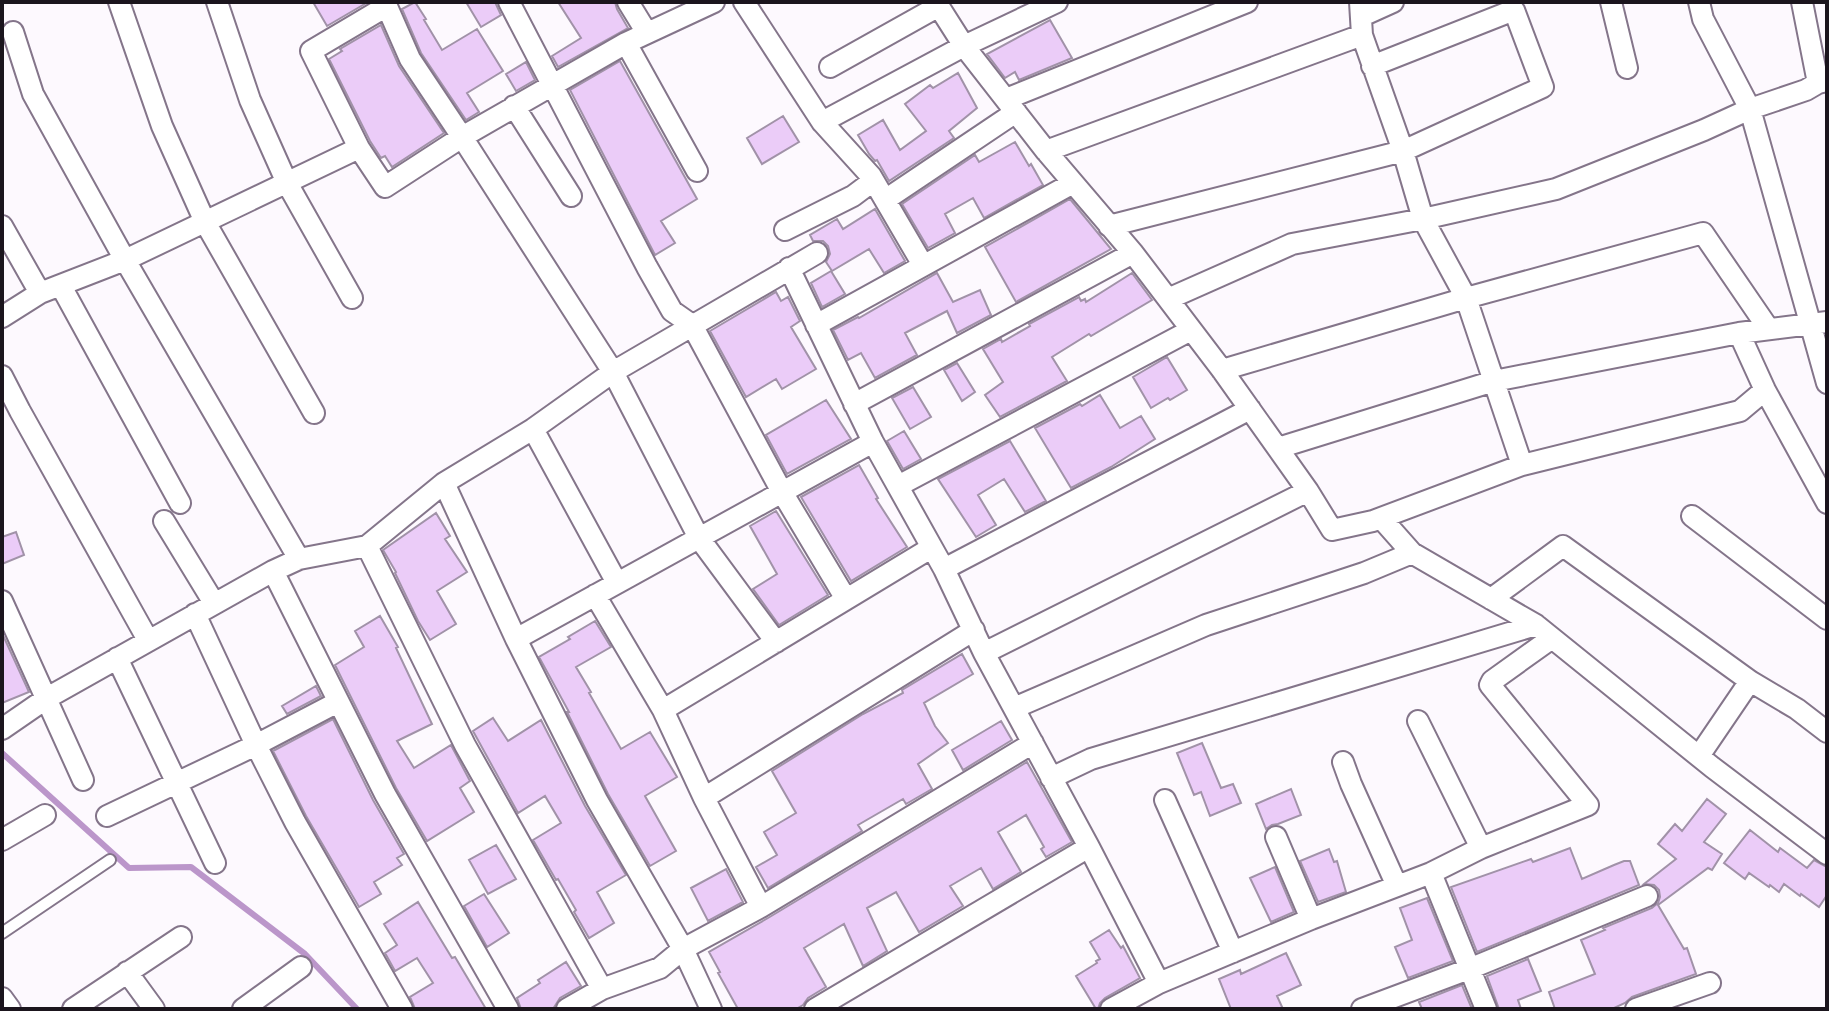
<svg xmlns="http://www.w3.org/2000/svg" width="1829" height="1011" font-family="'Titillium Web',sans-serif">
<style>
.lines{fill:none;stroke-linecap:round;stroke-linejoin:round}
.stream{stroke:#bb96ca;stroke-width:6}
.building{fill:#ebccf8;stroke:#a192a8;stroke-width:2}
.service-casing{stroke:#84758a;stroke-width:14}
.minor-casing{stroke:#84758a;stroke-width:24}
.service{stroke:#fff;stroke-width:10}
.minor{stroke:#fff;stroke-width:20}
</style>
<rect width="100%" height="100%" fill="#fdf9fe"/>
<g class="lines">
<path class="stream" d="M2,753l127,115 62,-1 114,87 52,55"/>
</g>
<path class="building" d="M313,2h55l-41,24z
M415,2l11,17 -2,1 18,30 35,-21 26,42 -36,22 12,19 -13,8 -45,-67 -19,-44z
M466,2h29l6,13 -20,12z
M558,2h57l2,7 11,19 -70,39 -6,-11 29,-18z
M1050,20l22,38 -53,22 -4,-8 -10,6 -18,-24z
M381,25l18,41 45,67 -52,34 -7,-11 -4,2 -11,-17 -41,-82 13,-8 -2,-2z
M620,61l77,138 -36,22 14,22 -20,12 -85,-165z
M526,62l9,18 -19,11 -10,-17z
M958,73l19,35 -28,23 5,7 -65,43 -12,-21 -2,1 -6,-7 -11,-19 25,-15 17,30 26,-19 -21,-27 25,-19 3,3z
M783,116l16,26 -37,22 -15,-26z
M1015,142l14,24 2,-2 12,21 -59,33 -11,-20 -28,16 10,19 -27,15 -26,-44 73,-49 4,7z
M1070,199l41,50 -95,53 -31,-55z
M875,209l30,52 -21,12 -15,-24 -37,22 -6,-9 4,-8 -2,-8 -5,-5h-10l-3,-6 27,-16 6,10z
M831,271l14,23 -23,13 -11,-24z
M937,273l16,29 27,-12 11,25 -34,18 -10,-22 -42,22 12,22 -42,23 -14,-25 -13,7 -15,-30 25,-13 1,1z
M1132,273l20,27 -61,36 -2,-2 -37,23 15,24 -67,36 -15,-22 18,-13 -20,-33 18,-10 1,3 28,-16 -1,-2 50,-27 2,4 4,-2 1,3z
M776,292l5,9 7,-4 12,24 -9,6 25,42 -34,20 -6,-10 -30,18 -36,-66z
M1167,357l20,33 -17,10 -2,-2 -17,10 -18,-31z
M957,363l18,29 -13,9 -18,-31z
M913,387l18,30 -21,12 -18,-31z
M1100,395l20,33 21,-12 14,23 -44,28 -40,21 -36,-60 45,-24 2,2z
M826,400l25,39 -64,35 -21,-39z
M904,431l17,28 -18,10 -16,-28z
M1010,441l36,60 -21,11 -21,-33 -26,16 18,30 -20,12 -38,-58z
M859,465l19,33 -2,1 31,48 -56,34 -50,-84z
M776,511l52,84 -49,30 -26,-36 24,-15 -27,-48z
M436,513l14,23 -5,3 22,33 -30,19 19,33 -26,16 -12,-19 -23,-48 1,-1 -13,-22z
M16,532l8,23 -22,9v-27z
M380,616l18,31 -2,1 36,76 -35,17 17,27 37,-23 19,36 -10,7 14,24 -47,29 -31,-53 -61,-123 29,-18 -9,-16z
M595,621l16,26 -35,20 15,25 -2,1 32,56 29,-17 27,45 -32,19 31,55 -26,15 -42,-72 -41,-82h2l-30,-55 31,-18 -2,-2z
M2,633l27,59 -27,11z
M962,654l11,20 -49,29 11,23 13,17 -30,21 14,25 -26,15 -3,-5 -45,26 4,6 -94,57 -12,-21 21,-12 -13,-23 32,-19 -24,-42 91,-57 40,-21 -1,-3z
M316,686l5,10 -34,18 -5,-8z
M493,718l15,23 33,-21 44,86 41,69 -29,17 17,31 -25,15 -15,-26 2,-2 -18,-31 -2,1 -23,-40 28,-17 -16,-27 -27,17 -45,-82z
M333,719l40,81 31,54 -7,4 5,7 -28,17 7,12 -22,13 -53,-91 -33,-65z
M1001,721l11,19 -49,30 -11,-20z
M1202,743l19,45 12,-4 8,19 -31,13 -9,-24 -7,3 -17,-42z
M1027,762l45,80 -26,15 -5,-8 3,-2 -18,-32 -28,17 23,40 -28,17 -12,-21 -31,18 13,20 -44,26 -23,-40 -29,16 20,43 -24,15 -19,-42 -40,24 22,39 -18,11 -5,7 -7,4h-58l-20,-36 2,-1 -11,-20 59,-34z
M1291,789l10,26 -23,9 -6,1 -6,4 -10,-25z
M1707,799l19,15 -22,28 18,12 -10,16 -4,-2 -50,37 26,44 3,-1 9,26 -64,23 -7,6 -13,6h-57l-6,-17 46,-18 -14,-34 24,-10 -2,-2 49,-20 6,-5 2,-6 -1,-7 -5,-5 -10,-1 32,-25 -18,-15 17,-20 7,7z
M1750,830l28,22 2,-4 27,20 7,-8 13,7v28l-8,12 -18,-13 -1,2 -16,-12 -5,8 -9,-7 -1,2 -20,-14 -4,6 -21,-16z
M496,845l20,34 -28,15 -19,-34z
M1570,848l12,31 32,-14 10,-4h6l9,24 -162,67 -26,-65 80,-28 2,3z
M1329,849l5,13 3,-1 9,31 -28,10 -18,-41z
M1275,867l19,45 -23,10 -21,-44z
M726,869l17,33 -35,19 -17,-33z
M484,894l25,39 -22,14 -23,-41z
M1427,898l26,63 -45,17 -13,-31 17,-7 -12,-32z
M418,902l34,56 3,-1 31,52h-71l-5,-12 23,-14 -16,-25 -22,13 -10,-18 12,-8 -13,-21z
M1109,930l12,18 2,-2 17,32 -35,20 -5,5 -2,6h-2l-20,-33 21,-13 -1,-2 4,-2 -10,-17z
M1286,953l15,32 -24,11 6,13h-52l-12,-30 21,-9 1,4z
M1528,959l13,32 -23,9 3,9h-22l-12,-33z
M566,962l15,24 -21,12 -7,11h-32l-4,-11 23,-15 -2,-3z
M1462,985l10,24h-50l-3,-7z"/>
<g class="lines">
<g class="service-casing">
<path id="service" d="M2,933l108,-73"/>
</g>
<g class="minor-casing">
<path id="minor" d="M119,2l43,124 43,96 109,191
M217,2l33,98 37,83 65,115
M385,2l25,57 52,78 164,-94
M509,2l138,265 25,44 20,14 90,167 64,107
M628,2l19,31
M744,2l78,120 49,54 52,89
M936,2l28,44 82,105 87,102 89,117 86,121 24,39 41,-9 149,-56 218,-54 25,-21
M1360,2l2,33 41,116 20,68 43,79 56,167
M1611,2l16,66
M1699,2l4,17 47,90 77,274
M1802,2l16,81
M1362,16l31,-14
M13,32l20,62 92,166 174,299
M830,67l109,-61
M1006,99l241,-97
M514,106l57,90
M822,122l142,-76 93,-44
M359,148l26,39 77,-50 151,235 86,166 77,104
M1046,151l316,-116
M697,171l-71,-128 88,-41
M885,200l131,-88
M2,226l38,67
M1109,226l294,-75 140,-64 -29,-77 -142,56
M785,230l68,-34 20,-15
M789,268l84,174 71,127 40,84 105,194 70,136
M61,286l119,217
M1168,299l124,-55 131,-25 133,-30 148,-59 46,-21 56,-19 12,-7 9,-2
M2,317l38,-24 85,-33 234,-112 -48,-97 76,-45
M816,325l257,-142
M1739,333l26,57 62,113
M1222,370l244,-72 237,-65 65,95
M2,376l18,35 128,229
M854,404l279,-151
M533,429l84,154
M1278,448l216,-67 245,-48 88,-11
M444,483l72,156 81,161 86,149 28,60
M898,486l293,-156
M1692,516l135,103
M1381,518l31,35 124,72 176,142 115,87
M164,521l50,82
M367,546l98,199 137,244
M944,569l306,-160
M273,571l112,223 123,215
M595,595l68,115 41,88 57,109
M1491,599l72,-53 187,135 47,28 30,23
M2,601l81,179
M195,614l61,131 39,77 107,187
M516,639l357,-197
M984,653l324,-162
M117,658l98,205
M1014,708l192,-83 158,-52 48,-20
M663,710l268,-162
M1418,721l63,127
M2,729l45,-31 226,-127 26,-12 68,-13 77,-63 89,-54 80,-57 204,-119
M1699,756l51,-75
M1343,762l8,22 46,102
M1051,778l40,-19 445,-134
M704,798l270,-168
M1165,800l68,152
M107,816l149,-71 82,-43
M1276,837l35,82
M2,840l43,-25
M1431,873l55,136
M127,972l27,37
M2,998l8,11
M73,1009l108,-72
M243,1009l58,-42
M567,1009l35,-20 58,-21 23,-19 78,-42 272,-164
M815,1009l274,-162
M1111,1009l48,-26 152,-64 120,-46 50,-25 107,-43 -98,-120 2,-4 60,-43
M1362,1009l107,-40 178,-73
M1636,1009l74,-26"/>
</g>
<use href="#service" class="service"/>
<use href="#minor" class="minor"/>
</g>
<rect width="1829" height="1011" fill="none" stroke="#1b151d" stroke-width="8"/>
</svg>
